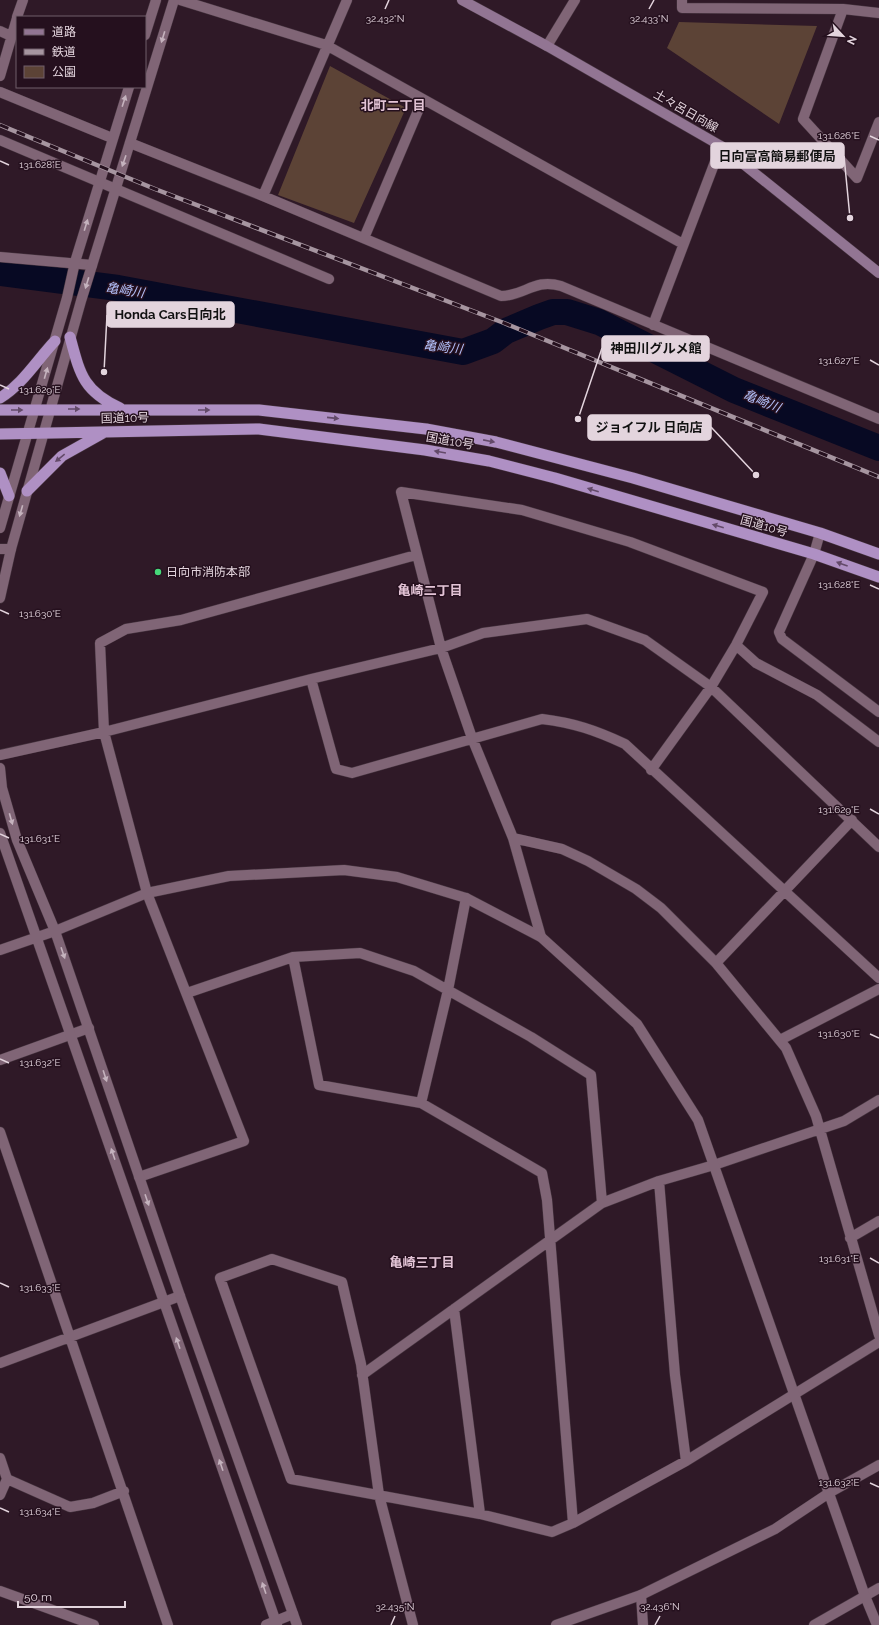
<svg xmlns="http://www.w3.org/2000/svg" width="879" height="1625" font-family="Raleway,'Noto Sans JP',sans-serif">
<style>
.green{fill:#5c4336}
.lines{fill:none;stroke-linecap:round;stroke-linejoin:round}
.river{stroke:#070923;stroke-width:26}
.minor-casing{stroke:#473641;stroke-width:11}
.tertiary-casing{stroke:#473641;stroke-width:11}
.secondary-casing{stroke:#473641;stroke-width:11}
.trunk-casing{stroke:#473641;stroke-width:12}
.minor{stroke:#806576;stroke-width:10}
.tertiary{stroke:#806576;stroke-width:10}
.secondary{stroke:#927593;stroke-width:10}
.trunk{stroke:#af90c4;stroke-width:11}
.rail-casing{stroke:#a695a0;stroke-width:4.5}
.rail{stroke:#25101e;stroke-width:3;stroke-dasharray:9;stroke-linecap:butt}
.oneway{fill:#c5b3be}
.oneway2{fill:#634a69}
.ticks{fill:none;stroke:#e3d4dd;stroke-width:1.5}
.poi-dot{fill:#46d779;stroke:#25101e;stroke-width:1.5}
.labels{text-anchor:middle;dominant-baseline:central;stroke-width:3;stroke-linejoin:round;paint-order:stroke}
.street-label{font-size:12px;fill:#e3d4dd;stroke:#25101e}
.poi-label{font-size:12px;fill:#e3d4dd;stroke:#25101e;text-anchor:start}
.neighbourhood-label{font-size:13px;font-weight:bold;fill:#e3c4d6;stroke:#25101e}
.water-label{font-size:13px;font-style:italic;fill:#b3c1fb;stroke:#25101e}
.ticks-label{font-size:10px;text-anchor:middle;fill:#e3d4dd;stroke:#25101e;stroke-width:3;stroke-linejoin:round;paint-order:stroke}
.leader{fill:none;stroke:#e3d4dd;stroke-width:1.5}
.callout-dot{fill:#e3d4dd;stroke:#25101e;stroke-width:1.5}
.callout{fill:#e3d4dd;stroke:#e3d4dd;stroke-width:1.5}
.callout-label{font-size:13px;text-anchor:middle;font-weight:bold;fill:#111}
</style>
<rect width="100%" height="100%" fill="#2f1927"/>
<path class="green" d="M679,22l138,4 -38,98 -112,-76z
M330,66l76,42 -52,115 -76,-28z"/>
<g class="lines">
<path class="river" d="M0,273l118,15 345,64 30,-11 13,-10 33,-14 14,-5h14l32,10 135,68 145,58"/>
<g class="minor-casing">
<path id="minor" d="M180,0l146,45 357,199
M682,0v8l161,1 36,4
M843,9l-40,110 54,59 22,-56
M17,17l6,-17
M0,31l11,5
M547,46l28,-46
M0,76l17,-58
M0,92l112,46
M0,140l329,139
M130,143l133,53 238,100c24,0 33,-18 60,-10l318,133
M263,196l84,-196
M364,238l59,-139
M0,257l92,8
M653,325l68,-179
M820,533l-6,21 -35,78 3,7 97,73
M0,549h11
M736,645l20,18 61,32 62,47
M311,679l25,90 16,4 190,-54c32,4 53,11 83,25l254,234
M0,755l104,-23 207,-53 130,-31 42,-15 104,-14 58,21 66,47 168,160
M513,838l49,11 26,12 48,28 25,19 55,55 70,85 30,68 63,219
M541,937l-28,-99 -41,-100 -31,-90 -40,-156 121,18 108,32 133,50 -27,53 -25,42 -60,83
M293,957l26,128 102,18 121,70 5,27 26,323
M716,963l136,-143
M187,993l106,-36 67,-4 54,18 117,66 60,38 11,128
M780,1040l99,-51
M0,1060l89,-32
M421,1103l27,-113 18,-92
M0,1132l168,493
M139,1177l105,-36 -97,-248 -43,-161 -4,-89 26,-14 55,-9 235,-65
M659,1181l16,194 11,86
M850,1238l29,-17
M454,1309l26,205
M0,1363l180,-67
M362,1375l240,-172 57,-22 55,-16 130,-44 35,-21
M0,1458l7,21 -7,16
M7,1479l63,28 23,-4 31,-12
M0,1591l94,34
M641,1595l2,30
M266,1625l27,-11
M413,1625l-34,-130 -18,-131 -19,-82 -70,-23 -52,19 71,201 189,35 72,18 21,-9 113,-62 193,-119
M814,1625l65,-37"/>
</g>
<g class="tertiary-casing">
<path id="tertiary" d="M145,35l11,-35
M0,528l67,-230 8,-36 54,-175
M0,598l11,-49 70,-248 93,-301
M0,768l2,20 15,52 38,91 125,365 117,329
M0,833l277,792
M0,950l55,-19 92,-38 82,-17 115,-6 53,7 69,21 75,39 96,87 61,96 167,476 12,29
M556,1625l85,-30 134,-66 54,-36 50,-28"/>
</g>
<g class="secondary-casing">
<path id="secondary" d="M462,0l85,46 174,100 158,127"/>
</g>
<g class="trunk-casing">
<path id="trunk" d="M70,337c10,37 13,54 50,71
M0,398c22,-13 37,-38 55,-57
M0,410h259l167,19 70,13 137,36 187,55 59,21
M0,434l259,-5 166,21 64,11 66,17 259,76 65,23
M0,473l9,23
M27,491l35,-35 41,-23"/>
</g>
<use href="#minor" class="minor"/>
<use href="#tertiary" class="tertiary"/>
<use href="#secondary" class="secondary"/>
<use href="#trunk" class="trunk"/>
<g class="rail-casing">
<path id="rail" d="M0,125l155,64 349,134 375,154"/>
</g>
<use href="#rail" class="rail"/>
</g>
<defs><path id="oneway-solid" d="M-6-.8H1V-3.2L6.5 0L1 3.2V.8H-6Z"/></defs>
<g class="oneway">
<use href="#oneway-solid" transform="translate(163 37) rotate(107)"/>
<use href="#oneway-solid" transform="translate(124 101) rotate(-72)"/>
<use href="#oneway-solid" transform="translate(124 161) rotate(109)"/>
<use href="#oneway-solid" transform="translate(86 225) rotate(-73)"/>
<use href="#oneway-solid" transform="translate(87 283) rotate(107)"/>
<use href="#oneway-solid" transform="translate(46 373) rotate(-74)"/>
<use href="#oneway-solid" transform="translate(21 511) rotate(106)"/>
<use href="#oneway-solid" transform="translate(11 819) rotate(74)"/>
<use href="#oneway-solid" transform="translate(63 953) rotate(71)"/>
<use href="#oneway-solid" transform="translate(105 1076) rotate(72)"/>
<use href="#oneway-solid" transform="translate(113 1154) rotate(-109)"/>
<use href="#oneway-solid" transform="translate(147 1200) rotate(71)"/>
<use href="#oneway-solid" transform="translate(178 1343) rotate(-109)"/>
<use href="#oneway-solid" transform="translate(221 1465) rotate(-109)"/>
<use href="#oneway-solid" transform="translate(264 1588) rotate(-109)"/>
</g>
<g class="oneway2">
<use href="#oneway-solid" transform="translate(74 409)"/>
<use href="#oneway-solid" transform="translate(17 410)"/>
<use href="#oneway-solid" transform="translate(204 410)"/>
<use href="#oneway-solid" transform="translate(333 418) rotate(6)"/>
<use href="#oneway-solid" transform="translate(489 441) rotate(11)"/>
<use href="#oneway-solid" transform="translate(440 452) rotate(-170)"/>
<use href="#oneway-solid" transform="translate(60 458) rotate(141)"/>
<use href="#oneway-solid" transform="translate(593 490) rotate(-163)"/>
<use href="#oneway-solid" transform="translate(718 526) rotate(-164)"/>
<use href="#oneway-solid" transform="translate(842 564) rotate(-160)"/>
</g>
<path class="ticks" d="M385,9l4,-9M649,9l5,-9M870,136l9,4M0,161l9,4M870,360l9,5M0,385l9,4M870,585l9,4M0,610l9,4M870,809l9,5M0,834l9,4M870,1034l9,4M0,1059l9,4M870,1258l9,5M0,1283l9,4M870,1483l9,4M0,1508l9,4M391,1625l4,-9M655,1625l5,-9"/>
<circle class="poi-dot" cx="158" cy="572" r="4"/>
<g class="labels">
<g class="street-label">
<text transform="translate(686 111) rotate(30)">土々呂日向線</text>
<text transform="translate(125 418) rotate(-1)">国道10号</text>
<text transform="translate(450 441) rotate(10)">国道10号</text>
<text transform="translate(764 526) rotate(16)">国道10号</text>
</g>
<g class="poi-label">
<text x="166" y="572">日向市消防本部</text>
</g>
<g class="neighbourhood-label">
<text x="393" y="105">北町二丁目</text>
<text x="430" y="590">亀崎二丁目</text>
<text x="422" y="1262">亀崎三丁目</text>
</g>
<g class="water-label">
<text transform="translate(125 290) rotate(9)">亀崎川</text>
<text transform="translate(443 347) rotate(7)">亀崎川</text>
<text transform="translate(762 401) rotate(22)">亀崎川</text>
</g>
</g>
<g class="ticks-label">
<text x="385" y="22">32.432°N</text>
<text x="649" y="22">32.433°N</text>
<text x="839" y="139">131.626°E</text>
<text x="40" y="168">131.628°E</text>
<text x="839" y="364">131.627°E</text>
<text x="40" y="393">131.629°E</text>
<text x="839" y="588">131.628°E</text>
<text x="40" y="617">131.630°E</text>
<text x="839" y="813">131.629°E</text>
<text x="40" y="842">131.631°E</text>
<text x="839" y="1037">131.630°E</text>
<text x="40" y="1066">131.632°E</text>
<text x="839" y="1262">131.631°E</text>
<text x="40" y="1291">131.633°E</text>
<text x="839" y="1486">131.632°E</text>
<text x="40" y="1515">131.634°E</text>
<text x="395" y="1610">32.435°N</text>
<text x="660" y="1610">32.436°N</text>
</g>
<path class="leader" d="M850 218L844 156M104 372L107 315M578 419L602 348M756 475L711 427"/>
<g class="callout-dot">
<circle cx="850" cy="218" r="4"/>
<circle cx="104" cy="372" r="4"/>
<circle cx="578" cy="419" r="4"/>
<circle cx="756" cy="475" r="4"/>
</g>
<g class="callout">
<rect x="711" y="143" width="133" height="25" rx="4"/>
<rect x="107" y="302" width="127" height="25" rx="4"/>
<rect x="602" y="336" width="107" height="25" rx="4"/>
<rect x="588" y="415" width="123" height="25" rx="4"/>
</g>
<g class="callout-label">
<text x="777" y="161">日向富高簡易郵便局</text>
<text x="170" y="319">Honda Cars日向北</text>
<text x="656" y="353">神田川グルメ館</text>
<text x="649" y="432">ジョイフル 日向店</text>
</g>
<rect x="16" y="16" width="130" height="72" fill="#25101e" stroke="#715e6a"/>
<rect x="24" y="29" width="20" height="6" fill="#927593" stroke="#715e6a"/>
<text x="52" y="36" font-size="12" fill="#e3d4dd">道路</text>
<rect x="24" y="49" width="20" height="6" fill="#a695a0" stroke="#715e6a"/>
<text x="52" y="56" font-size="12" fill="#e3d4dd">鉄道</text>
<rect x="24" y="66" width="20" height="12" fill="#5c4336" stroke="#715e6a"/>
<text x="52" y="76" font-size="12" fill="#e3d4dd">公園</text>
<g transform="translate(843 36) rotate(116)" stroke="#25101e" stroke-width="3" paint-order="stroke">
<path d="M0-3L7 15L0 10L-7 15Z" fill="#e3d4dd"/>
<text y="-6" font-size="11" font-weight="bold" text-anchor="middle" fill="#e3d4dd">N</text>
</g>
<path d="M18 1601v6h107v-6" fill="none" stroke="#e3d4dd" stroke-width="2"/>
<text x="24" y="1601" font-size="12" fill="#e3d4dd" stroke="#25101e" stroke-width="3" paint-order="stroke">50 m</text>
</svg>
